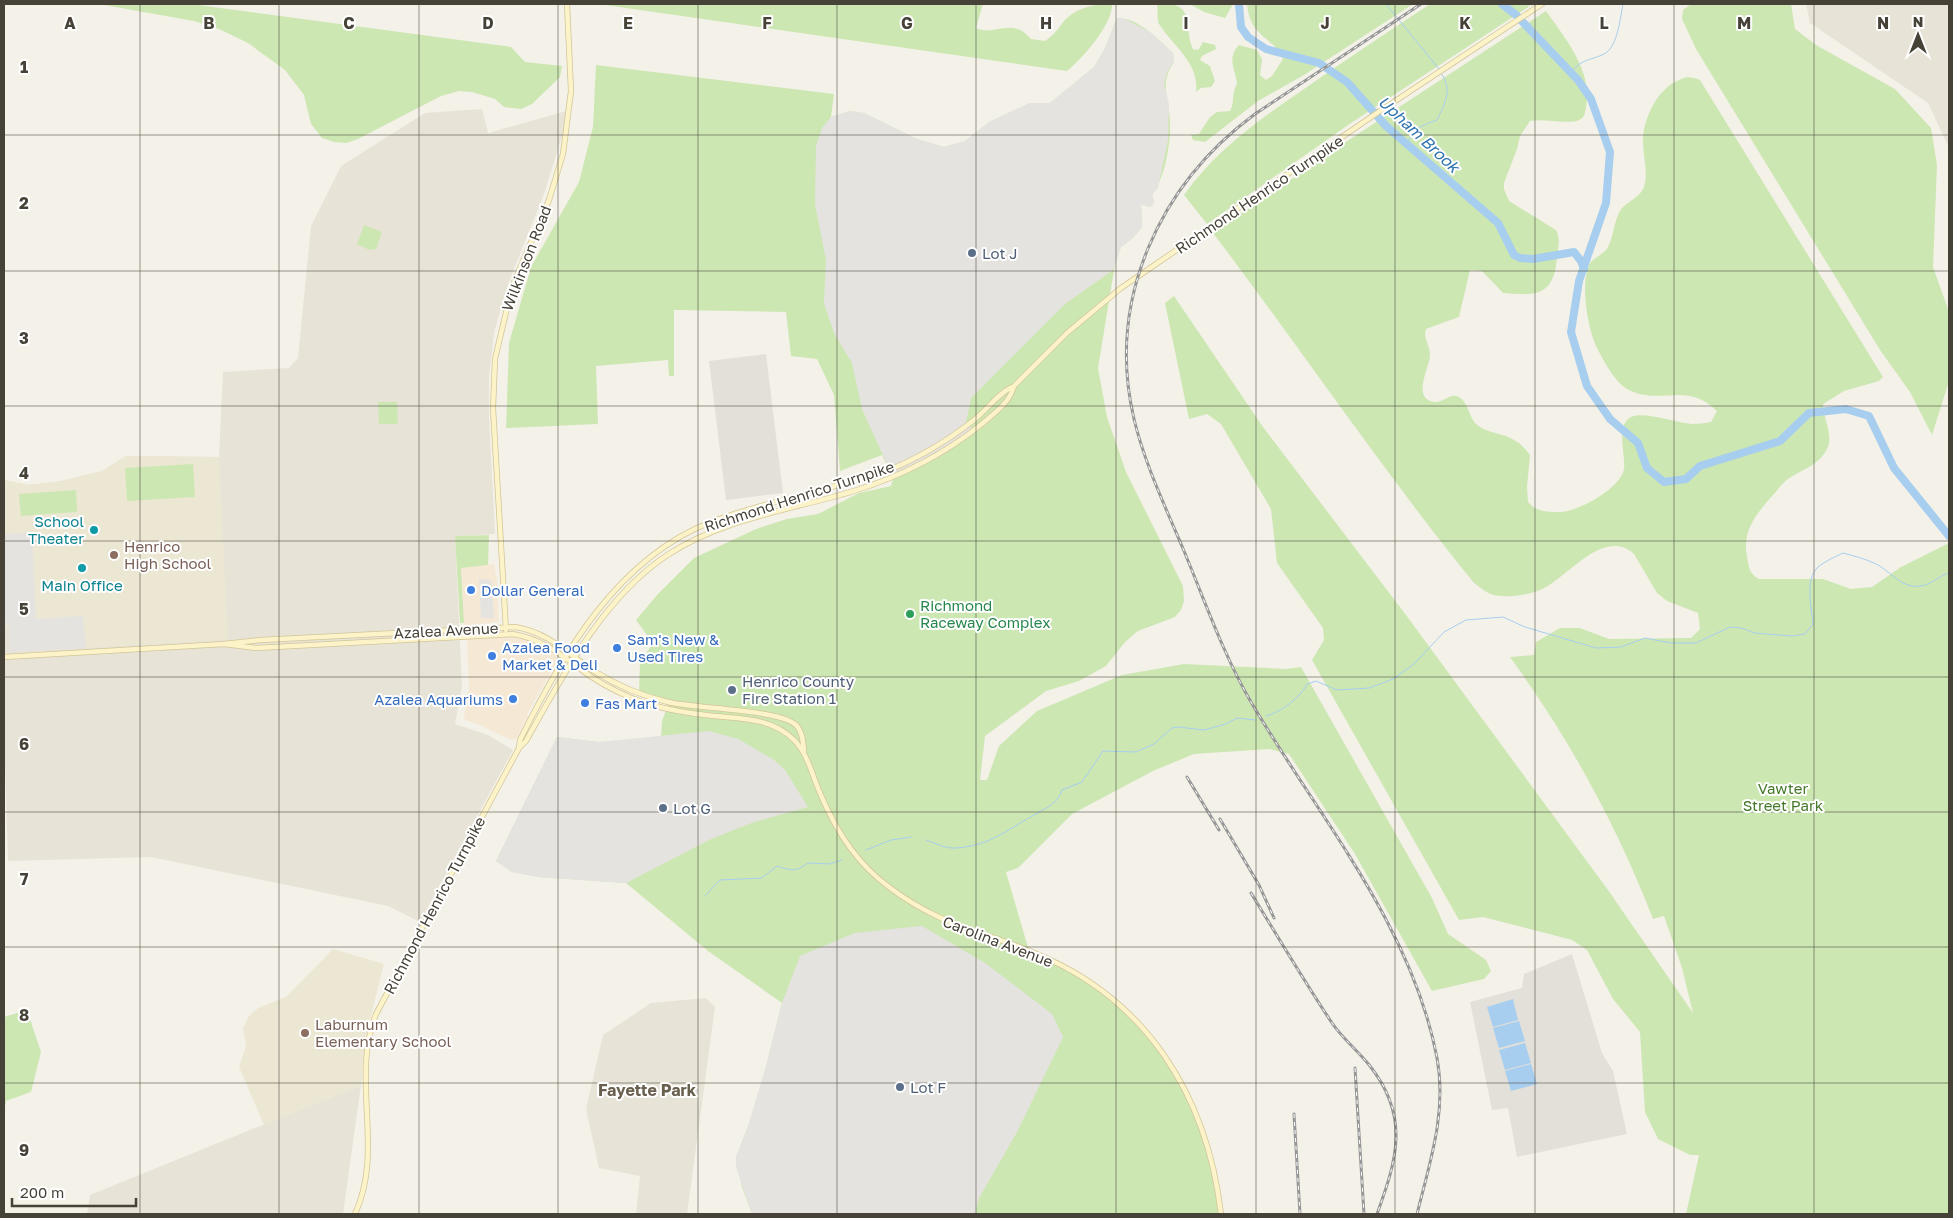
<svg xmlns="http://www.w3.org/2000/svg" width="1953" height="1218" font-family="'Golos Text',sans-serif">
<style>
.residential{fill:#e8e3d7}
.commercial{fill:#f5e9d5}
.industrial{fill:#e3e0da}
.education{fill:#ece7d3}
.green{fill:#cde7b3}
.parking{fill:#e5e3e0}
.water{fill:#a7ceef}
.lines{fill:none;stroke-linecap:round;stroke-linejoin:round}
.stream{stroke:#a7ceef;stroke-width:1}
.river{stroke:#a7ceef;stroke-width:8}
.secondary-casing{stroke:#d2c699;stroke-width:6}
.secondary{stroke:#fdf3c9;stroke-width:4.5}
.rail-casing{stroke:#979797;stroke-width:3}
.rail{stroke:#fff;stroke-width:1;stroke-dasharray:4;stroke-linecap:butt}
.grid{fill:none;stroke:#474237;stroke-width:1;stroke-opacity:0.55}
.service-dot{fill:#5c6f8a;stroke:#fff;stroke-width:2}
.culture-dot{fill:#0f9aa8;stroke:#fff;stroke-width:2}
.education-dot{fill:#8d6e63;stroke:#fff;stroke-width:2}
.shop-dot{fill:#3f7fe0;stroke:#fff;stroke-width:2}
.leisure-dot{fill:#2e9e5b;stroke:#fff;stroke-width:2}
.labels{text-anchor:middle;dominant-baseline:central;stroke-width:4;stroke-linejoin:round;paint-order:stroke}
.street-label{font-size:15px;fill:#474237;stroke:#fff}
.service-label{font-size:15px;fill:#4e5e75;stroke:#fff;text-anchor:start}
.culture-label{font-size:15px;fill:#0d838f;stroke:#fff;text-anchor:end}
.education-label{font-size:15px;fill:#785e54;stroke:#fff;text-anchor:start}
.shop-label{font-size:15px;fill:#366cbe;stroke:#fff;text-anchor:start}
.leisure-label{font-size:15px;fill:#27864d;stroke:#fff;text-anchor:start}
.park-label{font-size:15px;fill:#45782b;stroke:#fff}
.water-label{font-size:16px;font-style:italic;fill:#3275b1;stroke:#fff}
.neighbourhood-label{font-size:16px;font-weight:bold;fill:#6a604f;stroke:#fff}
.grid-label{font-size:16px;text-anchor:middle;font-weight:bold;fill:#474237;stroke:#fff;stroke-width:4;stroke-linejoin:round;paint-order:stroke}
</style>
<rect width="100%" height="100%" fill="#f4f1e9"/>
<path class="residential" d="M1806,4h143v144l-21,-45 -118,-80z
M482,109l6,24 82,-23 -26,84 -36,90 -14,49 -5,44v40l6,117 -40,2 7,150 -7,38 33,11 25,15 -93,172 -32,-16 -237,-49 -143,4 -4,-128v-253l24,5 33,-4 41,-10 24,-15 93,1 4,-85 66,-4 9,-10 13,-132 30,-60 84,-53z
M706,998l9,9 -28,207h-51l4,-38 -41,-8 -13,-59 17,-74 48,-32z
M361,1085l-18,129h-256l3,-19z"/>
<path class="commercial" d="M494,564l3,17 2,41 -35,4 -3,-58z
M511,636l13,2 17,7 14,9 3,7 -31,53 1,2 -11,22 -6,2 -31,-15 -15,-5 -1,-3 5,-30 -2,-47 1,-2z"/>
<path class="industrial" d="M766,354l17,139 -57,7 -17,-139z
M1572,954l30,99 11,18 14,63 -110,23 -9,-49 -16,2 -22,-108 52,-14 2,-14z"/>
<path class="education" d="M126,456l93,1 9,183 -218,12v-26h-6v-146l24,5 33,-4 41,-10z
M333,949l51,15 -19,75 -4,46 -97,40 -25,-58 7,-21 -3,-18 6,-12 9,-8 28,-11z"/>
<path class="green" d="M4,4h186l321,43 14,15 37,4 -2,11 -28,27 -11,5 -17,-2 -9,-8 -23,-7 -13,-1 -18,5 -83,43 -12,4 -12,-1 -12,-4 -11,-14 -7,-29 -19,-25 -37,-27 -29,-14 -25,-8 -90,-16z
M598,4h385l-7,24c18,9 36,-12 55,11l14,2c9,-6 13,-12 19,-20 13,-14 31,-17 48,-17 1,20 -30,55 -45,67z
M1157,4c43,-4 25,28 37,46l5,-1 4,-7 12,3 1,4 -14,7 -2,4 10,6 5,15 -4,6 -10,1 -5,4c4,-28 -23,-46 -37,-68 -2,-4 -1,-14 -2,-20z
M1190,4h43l-8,14 -21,-6z
M1247,4h166l-109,71 -46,26 -53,41 -12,-2 -2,-5 8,-1 11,-17 7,-5 13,-1c5,-9 1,-17 7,-27 -1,-14 -11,-25 2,-39l18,5 5,9 -2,16 6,5 6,-4 11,-17c-11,-24 -33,-21 -36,-55z
M1430,4h97l3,2 -179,117 -144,101 -23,-29c31,-44 76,-76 120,-106 41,-29 84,-57 126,-85z
M1691,4h100l4,25 21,16 79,44 36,39 6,37 -4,102 16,45v69l-17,54 -22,-43 -30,-42 -184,-301 -14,-30 1,-9z
M1546,11c19,27 47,60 40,96 -1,5 -1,11 -7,13 -11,5 -34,-2 -49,1l-10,15 -3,13 -13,34v6l5,12 47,29c5,9 2,18 1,27 -3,39 -20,39 -54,36l-21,-22 -12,-1 -11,47 -33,12c-3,10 4,16 4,26 0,12 -19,43 4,47 10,1 16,-10 25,-5 9,5 10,19 16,26 15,15 36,5 55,32l-3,32 1,15c8,10 20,10 32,10 18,0 61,-24 64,-43 2,-13 -9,-44 7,-52 13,-6 45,6 61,7 6,0 13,-1 19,-2l6,-11c-31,-30 -54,-6 -86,-20 -14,-5 -26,-28 -33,-41 -10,-19 -18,-64 -9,-85 4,-8 15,-10 19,-18 6,-11 6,-29 14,-39 7,-7 19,-12 22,-21 5,-16 -2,-33 -1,-49 1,-19 13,-45 30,-55 11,-6 15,-8 27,-3l183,297 -4,4 -35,10 -21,13c0,14 11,32 4,45 -9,17 -24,20 -39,30 -6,4 -11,12 -16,17 -16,19 -30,34 -25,61 2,10 2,17 12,22h64l28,10 21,-2 29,-20 48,-24v671h-263l13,-59h-9l-32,-16 -13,-27 -5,-80 -27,-33 -26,-49 -15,-10 -89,-23 -24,3 -147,-260 12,-20 -1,-12 -46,-65 -6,-54 -50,-85 -14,-10 -18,5 -24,-116 9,-7 89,131 143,188 202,275 85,123 -11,-45 -18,-52 -11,3c-36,-93 -84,-181 -143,-262l24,-2 2,-13 24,-14h20l29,11 82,-1 9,-9 -2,-16 -31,-12 -10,-8 -23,-39c-31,-28 -68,26 -94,36 -11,5 -34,8 -46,5 -7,-1 -14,-8 -20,-12 -92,-113 -173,-234 -261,-350l119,-82z
M1117,18c22,0 41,21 56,35l1,9c-15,22 -5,35 -4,59 1,22 -5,57 -18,74l2,5 -1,5 -4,2 -8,-3 1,23 -9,11 -12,9 -6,17 -17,104 9,49 19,55 57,114 1,15 -3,9 -6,7 -37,14 -13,11 -19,24 -27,15 -33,10 -61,45 -5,44h7l12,-34 38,-35 85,-36 62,-11 102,5 15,-2 131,231 16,36 38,26 5,11 -7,8 -52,12 -77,-137 -66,-100 -20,-5 -75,5 -41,17 -81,43 -54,54 -12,4 23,79 19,8 58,35 51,51 43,77 13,45 8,47h-469l-10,-27 -6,-30 20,-51 26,-103 -74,-52 -82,-68 -88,-6 -26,-5 -16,-11 61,-124 42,5 62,-5 1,-16 7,-19 -30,-9 1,-31 13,-19 -17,-23 22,-26 36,-36 62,-29 31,-10 31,-5 41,-21 32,-7 2,-8 -11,-23 -42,16 -6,-76 -17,-36 -26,-3 -5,-44 -112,-2v66h-5l-1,-16 -72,6 2,58 -92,4 3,-85 22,-76 48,-85 14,-55 3,-62 238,29 -3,23 19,-6 14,2 53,26 27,8 21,-6 24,-19 41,-19h20l44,-36 11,-19z
M364,225l18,7 -6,17 -7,1 -12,-6z
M378,402h19l1,22h-19z
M193,464l2,33 -68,4 -2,-33z
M76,490l1,22 -56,4 -2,-22z
M489,535l-1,30 -27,3 3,55h-4l-5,-87z
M27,1010l14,42 -10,40 -25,9 -2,11v-95z"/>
<path class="parking" d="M1117,18h6l27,14 23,21 1,9 -7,10 -3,12 5,20 -1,36 -10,48 -6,7 2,5 -1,5 -4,2 -8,-3 1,23 -9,11 -12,9 -8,23 -48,34 -94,94 -5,24 8,8 -35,25 -46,22 -31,-68 -10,-46 -18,-30 -10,-30 2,-43 -11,-56 1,-58 6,-18 9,-11 19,-6 14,2 53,26 27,8 21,-6 24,-19 41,-19h20l44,-36 11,-19z
M32,532l4,87 47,-3 3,32 -76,4v-26l-6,-5v-87z
M479,579l12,1 3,38h-13z
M709,731l29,8 36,21 11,10 23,37 -54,15 -43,17 -85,44 -88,-6 -26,-5 -16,-11 61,-124 42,5z
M922,926l63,37 67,51 11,23 -46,95 -38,66 -4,16h-223l-16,-47v-10l12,-31 18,-60 16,-63 18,-47 55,-23z"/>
<path class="water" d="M1513,999l5,21 -25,7 -6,-20z
M1519,1021l6,20 -26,7 -6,-20z
M1525,1043l6,20 -26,7 -6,-20z
M1531,1064l6,20 -26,7 -6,-20z"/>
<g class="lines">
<path class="stream" d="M1386,4l53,65
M1570,73c15,-16 17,-11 34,-19 14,-7 16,-36 19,-50
M1407,145c6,-17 14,-19 30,-25 8,-17 16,-30 4,-47
M1266,716c14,-3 35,-19 41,-32l9,-3 21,9 32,-2 24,-9 20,-14 31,-33 22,-12 37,-3 22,10 71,21 25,-1 24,-9 26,5h25l34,-16 12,1 12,5 38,3 13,-2 8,-10c-1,-16 -9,-44 5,-57 7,-6 17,-10 25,-14 11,3 23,6 33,11 16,8 25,25 45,22 9,-1 18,-10 28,-13
M926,840c9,3 20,9 30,8 33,-2 51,-18 78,-33 13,-8 23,-10 28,-25l20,-8 21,-31 33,1 18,-8 18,-16 6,-1 26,3 22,-6 11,-6 18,2
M866,850l25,-10 20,-3
M705,896l15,-16 42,-2 15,-12c15,5 19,6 31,-3l21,1 13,-4"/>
<path class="river" d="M1239,4l2,23 7,10 18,12 53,14 28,19 39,44 112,97 16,32 6,3 13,1 41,-7 7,9 3,8
M1502,4l14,11 62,65 13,19 19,53 -4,51 -27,78 -8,51 16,54 23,33 28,24 9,25 17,14 22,-3 14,-13 80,-25 29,-28 37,-4 23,7 25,52 55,68"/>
<g class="secondary-casing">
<path id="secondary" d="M506,630l-13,-222 2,-49 17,-72 37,-87 14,-46 8,-63 -4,-87
M224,644l32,4 257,-14c31,5 52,24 77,42 18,12 37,21 58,28 18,5 38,9 58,11 30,4 65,1 88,25 14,14 18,35 26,53 15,36 37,71 69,94 48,37 89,43 143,65 114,45 175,143 189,262
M4,657l220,-13 36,-4 255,-13c33,5 53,27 79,44 22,14 48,25 74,31 27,7 114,7 129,24 6,7 6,17 7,25
M519,748l7,-7c36,-65 79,-146 143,-187 56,-36 122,-44 185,-63 48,-15 91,-37 129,-68 13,-11 27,-21 31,-37
M355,1214c30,-65 -5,-135 21,-200l143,-266 1,-8c42,-85 97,-182 191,-218 42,-16 87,-25 131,-38 13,-3 27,-6 40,-11 33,-13 64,-31 92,-53 14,-11 24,-27 40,-34l53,-53 54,-45 256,-175 165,-109"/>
</g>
<use href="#secondary" class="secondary"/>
<g class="rail-casing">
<path id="rail" d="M1187,777l32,53
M1220,819l39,66 15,33
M1251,893c27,44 53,88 81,130 11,16 26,28 38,43 40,51 27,93 7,148
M1355,1068l9,146
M1294,1114l6,100
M1417,1214c13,-52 30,-102 20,-156 -25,-133 -120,-243 -186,-356 -28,-48 -46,-101 -67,-151 -18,-43 -39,-86 -50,-132 -28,-119 25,-234 121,-305l166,-110"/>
</g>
<use href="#rail" class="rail"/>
</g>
<path class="grid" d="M140,4v1210M279,4v1210M419,4v1210M558,4v1210M698,4v1210M837,4v1210M976,4v1210M1116,4v1210M1256,4v1210M1395,4v1210M1535,4v1210M1674,4v1210M1814,4v1210M4,135h1945M4,271h1945M4,406h1945M4,541h1945M4,677h1945M4,812h1945M4,947h1945M4,1083h1945"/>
<g class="service-dot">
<circle cx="972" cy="253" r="5"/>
<circle cx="732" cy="690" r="5"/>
<circle cx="663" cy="808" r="5"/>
<circle cx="900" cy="1087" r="5"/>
</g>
<g class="culture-dot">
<circle cx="94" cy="530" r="5"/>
<circle cx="82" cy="568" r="5"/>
</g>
<g class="education-dot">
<circle cx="114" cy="555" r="5"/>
<circle cx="305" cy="1033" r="5"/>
</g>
<g class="shop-dot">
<circle cx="471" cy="590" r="5"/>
<circle cx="617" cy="648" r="5"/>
<circle cx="492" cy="656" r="5"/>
<circle cx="513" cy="699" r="5"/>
<circle cx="585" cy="703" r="5"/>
</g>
<circle class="leisure-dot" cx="910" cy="614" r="5"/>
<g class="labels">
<g class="street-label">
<text transform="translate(1259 194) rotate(-34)">Richmond Henrico Turnpike</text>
<text transform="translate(526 258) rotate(-69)">Wilkinson Road</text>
<text transform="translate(799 496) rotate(-18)">Richmond Henrico Turnpike</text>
<text transform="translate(446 630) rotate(-3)">Azalea Avenue</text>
<text transform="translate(434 905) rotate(-62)">Richmond Henrico Turnpike</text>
<text transform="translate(998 941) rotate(21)">Carolina Avenue</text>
</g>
<g class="service-label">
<text x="982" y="253">Lot J</text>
<text x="742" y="681">Henrico County<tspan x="742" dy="17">Fire Station 1</tspan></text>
<text x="673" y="808">Lot G</text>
<text x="910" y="1087">Lot F</text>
</g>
<g class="culture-label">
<text x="84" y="521">School<tspan x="84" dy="17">Theater</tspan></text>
<text x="82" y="585" text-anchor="middle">Main Office</text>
</g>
<g class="education-label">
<text x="124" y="546">Henrico<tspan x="124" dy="17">High School</tspan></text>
<text x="315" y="1024">Laburnum<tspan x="315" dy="17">Elementary School</tspan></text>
</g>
<g class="shop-label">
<text x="481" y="590">Dollar General</text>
<text x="627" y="639">Sam's New &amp;<tspan x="627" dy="17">Used Tires</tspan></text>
<text x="502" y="647">Azalea Food<tspan x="502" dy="17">Market &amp; Deli</tspan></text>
<text x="503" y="699" text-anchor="end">Azalea Aquariums</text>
<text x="595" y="703">Fas Mart</text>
</g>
<g class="leisure-label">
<text x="920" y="605">Richmond<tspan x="920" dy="17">Raceway Complex</tspan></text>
</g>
<g class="park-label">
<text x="1783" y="788">Vawter<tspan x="1783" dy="17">Street Park</tspan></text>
</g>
<g class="water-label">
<text transform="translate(1419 134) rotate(43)">Upham Brook</text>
</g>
<g class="neighbourhood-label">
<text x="647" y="1090">Fayette Park</text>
</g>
</g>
<g class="grid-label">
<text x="70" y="29">A</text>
<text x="209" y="29">B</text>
<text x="349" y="29">C</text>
<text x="488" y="29">D</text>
<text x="628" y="29">E</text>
<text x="767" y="29">F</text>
<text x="907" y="29">G</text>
<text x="1046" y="29">H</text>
<text x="1186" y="29">I</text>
<text x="1325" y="29">J</text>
<text x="1465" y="29">K</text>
<text x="1604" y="29">L</text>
<text x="1744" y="29">M</text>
<text x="1883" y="29">N</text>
<text x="24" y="73">1</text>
<text x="24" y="209">2</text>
<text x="24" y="344">3</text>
<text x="24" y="479">4</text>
<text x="24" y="615">5</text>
<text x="24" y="750">6</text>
<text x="24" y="885">7</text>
<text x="24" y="1021">8</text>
<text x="24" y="1156">9</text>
</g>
<rect width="1953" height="1218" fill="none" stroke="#474237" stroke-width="10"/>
<g transform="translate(1918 35)" stroke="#ffffff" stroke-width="4" paint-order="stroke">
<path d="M0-4L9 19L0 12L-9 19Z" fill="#474237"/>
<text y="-8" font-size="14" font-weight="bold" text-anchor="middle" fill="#474237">N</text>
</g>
<path d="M12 1198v8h124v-8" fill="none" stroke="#474237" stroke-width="2.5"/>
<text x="20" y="1198" font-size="15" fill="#474237" stroke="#ffffff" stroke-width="4" paint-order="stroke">200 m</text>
</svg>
